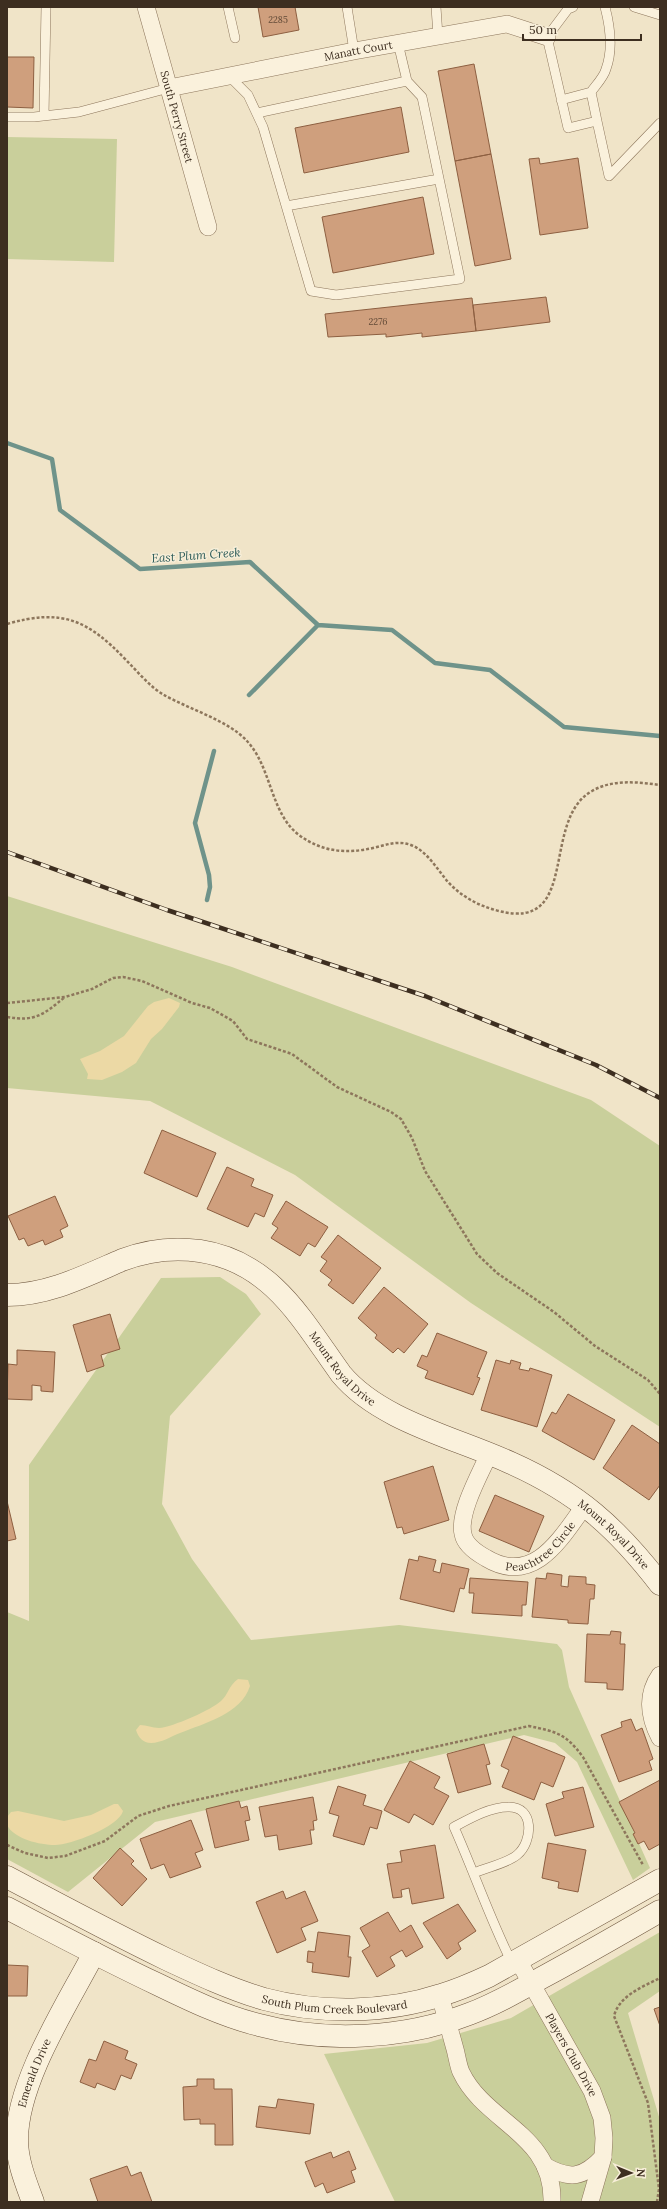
<svg xmlns="http://www.w3.org/2000/svg" width="667" height="2209" font-family="Lora,serif">
<style>
.green{fill:#c9cf9b}
.sand{fill:#ecd9a5}
.lines{fill:none;stroke-linecap:round;stroke-linejoin:round}
.stream{stroke:#6f938a;stroke-width:4.5}
.building{fill:#cf9f7d;stroke:#8d5f41}
.lane-casing{stroke:#8d765c;stroke-width:10}
.street-casing{stroke:#8d765c;stroke-width:18}
.secondary-casing{stroke:#6f573f;stroke-width:23}
.path{stroke:#8d765c;stroke-width:2.5;stroke-dasharray:3 2;stroke-linecap:butt}
.lane{stroke:#faf1dc;stroke-width:9}
.street{stroke:#faf1dc;stroke-width:17}
.secondary{stroke:#faf1dc;stroke-width:22}
.rail-casing{stroke:#3d2e20;stroke-width:4.5}
.rail{stroke:#f7eed8;stroke-width:3;stroke-dasharray:9;stroke-linecap:butt}
.labels{text-anchor:middle;dominant-baseline:central;stroke-width:3;stroke-linejoin:round;paint-order:stroke}
.number-label{font-size:9px;fill:#624a37}
.street-label{font-size:11px;fill:#3d2e20;stroke:#f7eed8}
.water-label{font-size:12px;font-style:italic;fill:#2f5d5a;stroke:#f7eed8}
</style>
<rect width="100%" height="100%" fill="#f0e4c8"/>
<path class="green" d="M7,137l110,2 -3,123 -107,-3z
M7,896l225,71 359,133 69,46v281l-189,-124 -176,-128 -145,-74 -143,-13z
M220,1277l26,17 15,20 -91,102 -8,88 30,55 59,81 148,-15 158,19 5,6 7,37 81,181 -17,12 -56,-118 -22,-19 -31,-8 -369,87 -87,70 -61,-33v-247l22,9v-156l132,-187z
M660,1932v59l-32,22 32,107v82h-265l-71,-148 103,-11 84,-25z"/>
<path class="sand" d="M169,998l11,5 -1,4 -17,22 -11,10 -15,24 -14,9 -20,8 -15,-1 1,-5 -8,-15 20,-8 24,-15 24,-30 6,-4z
M238,1679l10,1 2,6c-9,28 -45,37 -70,47 -8,3 -19,10 -29,10 -8,0 -13,-6 -15,-13l4,-5c7,0 12,3 19,3 14,-1 52,-18 62,-27 7,-6 8,-16 17,-22z
M114,1804h4l5,7c-4,16 -53,34 -68,34 -15,0 -41,-6 -48,-20v-8l4,-5 7,-1 46,10 27,-6z"/>
<g class="lines">
<path class="stream" d="M7,443l45,16 8,51 80,59 110,-7 68,63 74,5 43,33 55,7 74,57 96,9
M249,695l69,-70
M207,900l3,-13 -1,-12 -14,-52 19,-72"/>
</g>
<path class="building" d="M258,7h37l4,23 -36,7z
M7,57h27l-1,51 -26,-1z
M474,64l17,90 -36,7 -17,-90z
M401,107l8,45 -105,21 -9,-45z
M491,154l20,105 -36,7 -20,-105z
M539,158l1,6 38,-6 10,70 -48,7 -11,-76z
M423,197l11,57 -101,19 -11,-56z
M546,297l4,25 -74,9 -3,-26z
M472,298l4,33 -54,6v-4l-36,4v-3l-58,3 -3,-23z
M162,1130l54,23 -19,44 -53,-24z
M227,1167l27,12 -3,7 22,9 -9,22 -9,-4 -7,14 -41,-18z
M55,1196l13,30 -8,4 3,7 -18,8 -2,-5 -15,6 -4,-8 -5,2 -11,-24z
M286,1201l42,26 -13,20 -7,-4 -8,13 -29,-18 7,-10 -6,-4z
M338,1235l43,33 -28,36 -25,-19 4,-5 -12,-9 7,-10 -6,-4z
M384,1287l44,37 -24,29 -6,-5 -5,5 -18,-15 2,-3 -19,-17z
M110,1314l10,35 -19,6 3,11 -17,6 -14,-47z
M437,1333l50,19 -10,25 3,1 -7,17 -48,-17 3,-7 -11,-5 5,-11 5,2z
M17,1350l38,2 -2,40 -12,-1v-5l-9,-1v15l-25,-1 1,-35 9,1z
M496,1360l14,4 1,-4 10,3 -2,6 10,2 1,-3 22,7 -15,52 -56,-17z
M568,1394l47,26 -21,40 -52,-29 10,-19 4,2z
M632,1425l28,19v41l-11,15 -46,-32z
M433,1466l16,54 -45,14 -2,-7 -5,1 -13,-46z
M495,1495l49,21 -15,36 -50,-21z
M7,1501l9,38 -9,2z
M419,1556l17,4 -3,11 7,2 2,-10 27,6 -5,20 -4,-1 -6,24 -54,-13 9,-40 9,2z
M547,1573l15,2 -1,11 7,1 1,-11 17,1v7l9,1 -1,14h-4l-2,25 -20,-1v-3l-36,-3 4,-39 10,1z
M470,1578l58,4 -2,23h-4v11l-50,-3 2,-20h-5z
M611,1631l10,1 -1,12h5l-2,46 -16,-1v-6l-22,-1 2,-48 23,1z
M631,1719l5,12 6,-3 11,31 -4,2 3,9 -33,12 -18,-47 21,-8 -1,-5z
M513,1736l52,21 -12,30 -12,-5 -7,18 -32,-13 7,-17 -8,-4z
M484,1744l6,20 -4,1 5,19 -33,9 -11,-39z
M410,1761l30,16 -6,11 15,8 -16,29 -19,-11 -5,9 -25,-13z
M660,1780v64l-11,6 -5,-9 -6,3 -5,-10 2,-1 -16,-31z
M338,1786l28,9 -3,10 19,6 -5,18 -7,-2 -6,18 -31,-9 6,-20 -10,-3z
M583,1787l11,40 -39,9 -9,-32 18,-6 -2,-6z
M313,1797l4,23 -4,1 1,9h-4l2,14 -33,6 -2,-15 -12,2 -6,-30z
M239,1801l2,7 6,-2 3,14 -5,1 4,19 -34,8 -9,-39z
M191,1820l12,30 -8,3 6,14 -31,11 -6,-14 -13,5 -11,-30z
M548,1843l38,7 -8,42 -20,-4 1,-6 -17,-4z
M435,1845l9,53 -32,6 -3,-16 -8,2 1,7 -9,1 -6,-34 15,-2 -2,-11z
M120,1848l14,13 -3,3 16,15 -25,27 -29,-28z
M283,1891l3,8 19,-8 13,30 -17,7 5,12 -29,13 -21,-51z
M458,1904l18,27 -18,12 3,6 -14,10 -24,-36z
M388,1912l12,20 11,-7 12,22 -17,10 -4,-7 -12,7 5,9 -18,11 -15,-26 8,-5 -10,-18z
M318,1932l32,4 -2,21h3l-2,20 -37,-5 1,-9 -6,-1 1,-11 7,1z
M7,1965l21,1 -1,30h-20z
M660,2007v19l-6,-17z
M104,2041l24,10 -3,8 12,5 -6,15 -10,-4 -6,15 -18,-7 -2,5 -15,-6 9,-23 7,2z
M197,2079h17v10h18l1,56h-18v-21h-15v-5l-16,1 -1,-33 14,-1z
M278,2099l36,5 -4,30 -54,-7 3,-21 17,2z
M349,2151l7,18 -5,2 4,11 -28,11 -4,-10 -8,4 -10,-25 26,-10 2,6z
M127,2166l4,10 10,-4 11,30h-54l-8,-23z"/>
<g class="lines">
<g class="lane-casing">
<path id="lane" d="M228,7l7,31
M347,7l7,44
M436,7l2,29
M573,7l-5,2 -21,28 21,91 29,-7 12,55 51,-53
M634,7l26,8
M229,76l19,19 15,32 48,164 25,4 124,-16 -38,-182 -15,-16 -9,-38
M591,92l6,29
M561,100l30,-8c5,-7 13,-15 15,-23 7,-19 4,-43 -1,-62
M257,113l150,-32
M44,116l2,-109
M7,117h27l45,-5 90,-24
M286,206l153,-27
M474,1873c13,-6 32,-9 43,-18 16,-13 18,-49 -9,-48 -18,0 -39,12 -54,20 20,45 36,92 58,136"/>
</g>
<g class="street-casing">
<g id="street">
<path id="s1" d="M146,7l62,220"/>
<path id="s2" d="M169,88l185,-37 153,-27 40,13"/>
<path id="s3" d="M489,1454c-9,20 -31,59 -26,80 2,11 14,19 23,24 48,29 75,-20 99,-53"/>
<path d="M660,1675c-14,20 -11,42 0,63"/>
<path id="s4" d="M518,1960l74,131 10,27 2,20 -1,19 -13,45"/>
<path d="M440,1996c5,17 10,35 15,53 2,7 3,16 6,23 24,51 93,62 91,130"/>
<path d="M545,2166c25,14 38,12 58,-9"/>
</g>
</g>
<g class="secondary-casing">
<g id="secondary">
<path id="s5" d="M7,1295c41,0 78,-19 115,-35 26,-10 50,-13 78,-9 72,11 102,69 141,123 39,47 116,64 170,89 67,30 105,64 149,121"/>
<path id="s6" d="M7,1877c53,28 105,56 159,82 32,15 64,30 98,40 56,15 123,14 177,-4 17,-5 33,-12 48,-19l171,-96"/>
<path d="M7,1908c50,26 99,52 150,76 33,16 66,32 102,41 67,18 145,14 210,-11 27,-10 51,-24 76,-38 39,-21 77,-43 115,-65"/>
<path id="s7" d="M33,2202c-7,-19 -16,-41 -16,-62 0,-59 50,-135 77,-187"/>
</g>
</g>
<path class="path" d="M7,624c55,-16 81,-4 119,36 12,12 24,27 38,35 25,14 65,26 83,46 25,27 23,72 52,94 23,17 47,19 74,13 13,-3 25,-8 38,-3 16,6 26,24 37,37 14,15 31,24 51,29 82,21 41,-91 93,-120 21,-12 45,-9 68,-6
M7,1003l58,-6 27,-8 21,-11 10,-1 19,4 50,22 18,5 23,13 14,18 45,15 45,33 54,25 10,7 11,19 13,33 52,83 20,19 57,39 41,34 53,34 12,14
M7,1017c29,5 37,-3 58,-20
M7,1845l18,8 23,5 17,-2 40,-15 33,-25 31,-10 360,-80c28,6 36,7 54,31l60,108
M657,2202l2,-13 -11,-86 -34,-87c5,-20 28,-29 46,-38"/>
<use href="#lane" class="lane"/>
<use href="#street" class="street"/>
<use href="#secondary" class="secondary"/>
<g class="rail-casing">
<path id="rail" d="M7,852l160,58 258,86 171,69 64,33"/>
</g>
<use href="#rail" class="rail"/>
</g>
<g class="labels">
<g class="number-label">
<text x="278" y="19">2285</text>
<text x="378" y="321">2276</text>
</g>
<g class="street-label">
<text stroke="none"><textPath href="#s2" startOffset="193">Manatt Court</textPath></text>
<text stroke="none"><textPath href="#s1" startOffset="114">South Perry Street</textPath></text>
<text stroke="none"><textPath href="#s5" startOffset="391">Mount Royal Drive</textPath></text>
<text stroke="none"><textPath href="#s5" startOffset="714">Mount Royal Drive</textPath></text>
<text stroke="none"><textPath href="#s3" startOffset="183">Peachtree Circle</textPath></text>
<text stroke="none"><textPath href="#s6" startOffset="356">South Plum Creek Boulevard</textPath></text>
<text stroke="none"><textPath href="#s4" startOffset="109">Players Club Drive</textPath></text>
<text stroke="none"><textPath href="#s7" startOffset="134">Emerald Drive</textPath></text>
</g>
<g class="water-label">
<text transform="translate(196 555) rotate(-4)">East Plum Creek</text>
</g>
</g>
<rect width="667" height="2209" fill="none" stroke="#3d2e20" stroke-width="16"/>
<g transform="translate(631 2173) rotate(91)" stroke="#f7eed8" stroke-width="3" paint-order="stroke">
<path d="M0-3L7 15L0 10L-7 15Z" fill="#3d2e20"/>
<text y="-6" font-size="11" font-weight="bold" text-anchor="middle" fill="#3d2e20">N</text>
</g>
<path d="M523 34v6h118v-6" fill="none" stroke="#3d2e20" stroke-width="2"/>
<text x="529" y="34" font-size="12" fill="#3d2e20" stroke="#f7eed8" stroke-width="3" paint-order="stroke">50 m</text>
</svg>
